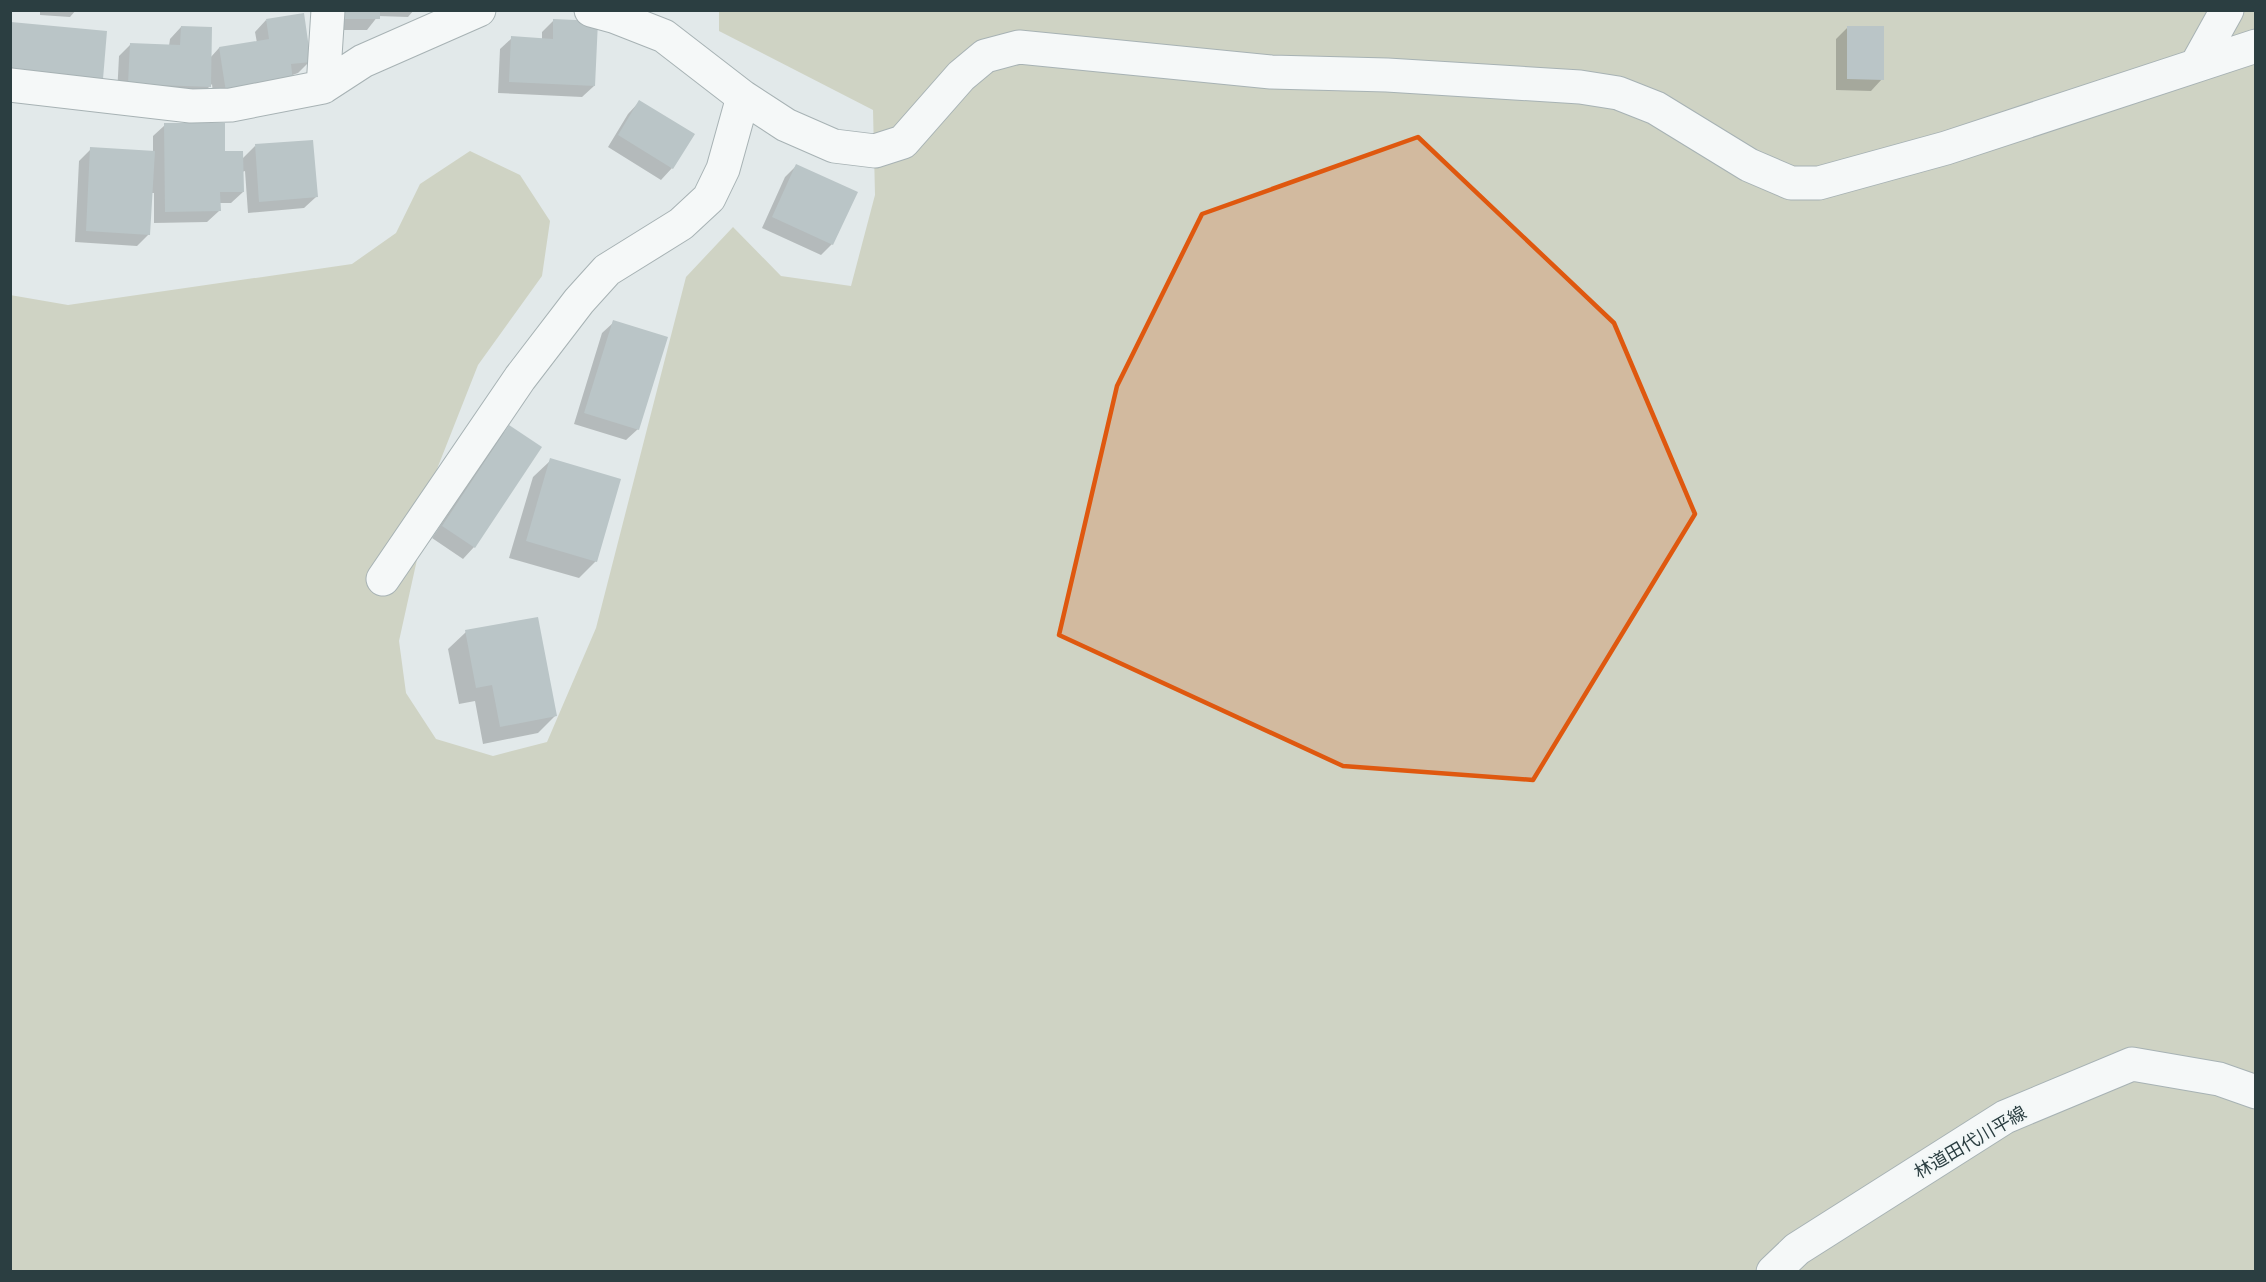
<svg xmlns="http://www.w3.org/2000/svg" width="2266" height="1282" font-family="'Roboto Condensed','Noto Sans JP',sans-serif">
<style>
.green{fill:#cfd3c4}
.shadow{fill:#0003}
.building{fill:#bac5c7}
.lines{fill:none;stroke-linecap:round;stroke-linejoin:round}
.street-casing{stroke:#a7b2b4;stroke-width:35}
.street{stroke:#f5f8f8;stroke-width:33}
.marked{fill:#df580f;fill-opacity:0.2;stroke:#df580f;stroke-width:4.5;stroke-linejoin:round}
.labels{text-anchor:middle;dominant-baseline:central;stroke-width:4.5;stroke-linejoin:round;paint-order:stroke}
.street-label{font-size:18px;fill:#2b3e41;stroke:#f2f7f7}
</style>
<rect width="100%" height="100%" fill="#e2e9ea"/>
<path class="green" d="M719,11h1536v1260h-2244l-1,-976 58,10 284,-41 44,-31 24,-49 50,-33 50,24 30,46 -8,55 -64,89 -41,104 -38,172 7,52 30,46 57,17 54,-14 49,-114 90,-351 47,-50 48,49 70,10 24,-91 -2,-85 -154,-79z"/>
<path class="shadow" d="M40,10h36l-6,7 -30,-2z
M333,10h81l-6,7 -30,-1 -11,14h-34z
M266,20l44,41 -12,12 -84,30 -2,-19 -14,14 -81,-3 2,-39 11,-11 39,1 1,-7 11,-12 29,31 9,-10 38,-5 -2,-11z
M554,20l40,66 -12,11 -84,-4 2,-44 12,-11 30,2v-8z
M1848,27l34,52 -11,12 -35,-1v-51z
M639,102l33,66 -11,12 -53,-33 20,-33z
M165,125l77,34 13,-13 61,51 -12,11 -56,5 -3,-42 -3,1 1,20 -12,11h-12v8l-12,11 -53,1v-30h-3l-2,41 -12,12 -62,-4 4,-81 12,-12 62,3v-16z
M796,166l36,78 -11,11 -59,-27 23,-51z
M614,322l24,107 -12,11 -52,-16 28,-91z
M509,427l-35,120 -11,12 -31,-21 66,-99z
M551,460l45,101 -17,17 -70,-20 24,-81z
M466,632l89,84 -17,17 -55,11 -8,-43 -16,3 -11,-55z"/>
<path class="building" d="M344,10h36v9h-36z
M304,13l7,49 -20,2 2,18 -67,10 -7,-45 50,-8 -3,-20z
M553,19l45,2 -3,65 -86,-4 2,-46 42,3z
M11,22l96,9 -4,48 -93,-8z
M181,26l31,1 -1,60 -83,-3 2,-41 50,2z
M1847,26h37v54l-37,-1z
M639,100l56,34 -22,35 -55,-34z
M164,123h61v28h18l1,41h-24l1,19 -56,1z
M313,140l5,57 -59,5 -4,-58z
M90,147l65,4 -5,84 -64,-4z
M796,164l62,28 -25,53 -61,-28z
M613,320l55,17 -29,93 -55,-17z
M509,425l33,22 -67,101 -33,-22z
M550,458l71,21 -24,83 -71,-21z
M538,617l19,99 -57,11 -8,-42 -16,3 -11,-58z"/>
<g class="lines">
<g class="street-casing">
<path id="street" d="M591,10l22,6 51,20 79,61 43,28 48,21 41,5 28,-9 58,-66 24,-20 34,-9 252,25 116,3 193,12 38,6 38,15 93,57 42,18h28l127,-35 310,-102
M2197,64l30,-54
M10,85l181,21 40,-1 92,-18 40,-26 116,-51
M323,87l5,-77
M383,579l137,-201 59,-77 28,-31 74,-46 28,-26 14,-29 20,-72
M1773,1272l24,-23 208,-132 127,-53 87,15 37,13"/>
</g>
<use href="#street" class="street"/>
</g>
<path class="marked" d="M1418,137l196,186 81,191 -162,266 -190,-14 -284,-131 58,-249 85,-172z"/>
<g class="labels">
<g class="street-label">
<text transform="translate(1970 1142) rotate(-30)">林道田代川平線</text>
</g>
</g>
<rect width="2266" height="1282" fill="none" stroke="#2b3e41" stroke-width="24"/>
</svg>
